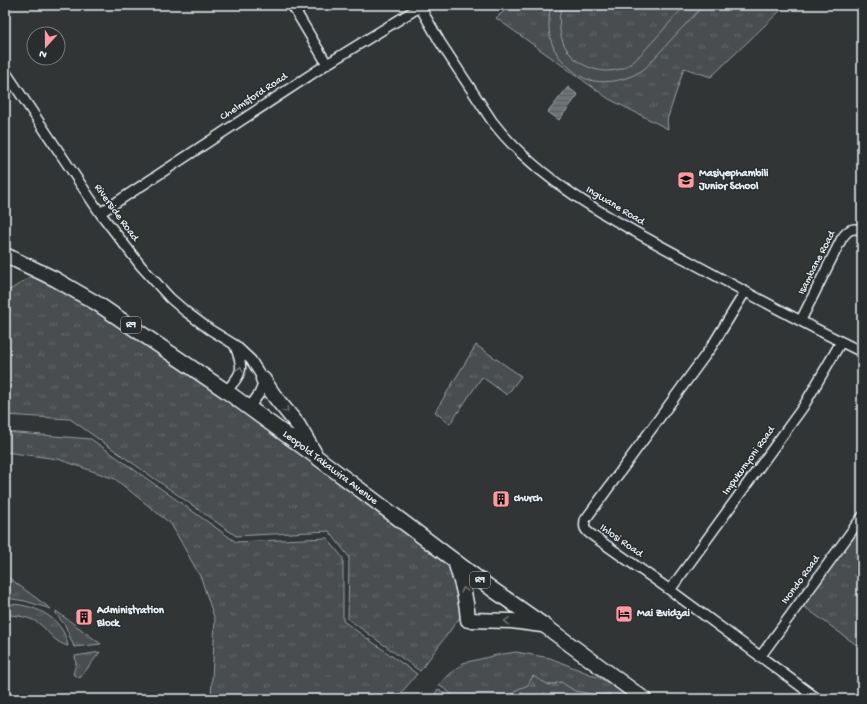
<svg xmlns="http://www.w3.org/2000/svg" width="867" height="704" font-family="'Gochi Hand',sans-serif">
<style>
.grass{fill:url(#grass-tufts);stroke:#989fa4}
.forest{fill:url(#forest-firs);stroke:#989fa4}
.garden{fill:#494d4f;stroke:#989fa4}
.water{fill:url(#water-rules);stroke:#9fa5aa}
.lines{fill:none;stroke-linecap:round;stroke-linejoin:round}
.minor-casing{stroke:#e8f1f8;stroke-width:12}
.highway-casing{stroke:#e8f1f8;stroke-width:17}
.minor{stroke:#2a2d2e;stroke-width:9}
.highway{stroke:#2a2d2e;stroke-width:14}
.oneway{stroke:#6c7275}
.labels{text-anchor:middle;dominant-baseline:central;stroke-width:3;stroke-linejoin:round;paint-order:stroke}
.shield{fill:#2a2d2e;stroke:#afb6bb;stroke-width:1}
.shield-label{font-size:10px;font-weight:bold;fill:#e8f1f8}
.street-label{font-size:11px;fill:#e8f1f8;stroke:#2a2d2e}
.poi-label{font-size:11px;font-weight:bold;fill:#e8f1f8;stroke:#2a2d2e;text-anchor:start}
</style>
<defs>
<pattern id="grass-tufts" width="24" height="20" patternUnits="userSpaceOnUse"><rect width="24" height="20" fill="#494d4f"/><path d="M3 7l-1-3M5 7V3M7 7l1-3M15 17l-1-3M17 17v-4M19 17l1-3" fill="none" stroke="#636769"/></pattern>
<pattern id="forest-firs" width="22" height="20" patternUnits="userSpaceOnUse"><rect width="22" height="20" fill="#494d4f"/><path d="M5 1l3.5 6h-7zM16 11l3.5 6h-7z" fill="#636769"/></pattern>
<pattern id="water-rules" width="6" height="5" patternUnits="userSpaceOnUse"><rect width="6" height="5" fill="#6e7376"/><path d="M0 2.5h6" fill="none" stroke="#5a5e60"/></pattern>
</defs>
<rect width="100%" height="100%" fill="#323536"/>
<filter id="ink" filterUnits="userSpaceOnUse"><feTurbulence type="fractalNoise" baseFrequency=".025" numOctaves="2"/><feDisplacementMap in="SourceGraphic" scale="8" xChannelSelector="R" yChannelSelector="G"/><feConvolveMatrix kernelMatrix="1 2 1 2 8 2 1 2 1" color-interpolation-filters="sRGB"/></filter>
<g filter="url(#ink)">
<path class="grass" d="M511,5h275l-75,72 -27,-9 -17,52 1,9 -59,-30 -113,-81z
M32,276l20,10 40,22 114,77 238,175 12,12 8,38 -6,10 -38,51 -72,-52 1,-62 -20,-26 -93,5 -166,-117 -65,-4v-122z
M476,345l45,31 -14,19 -25,-18 -32,47 -15,-12z
M5,432l86,7 145,103 91,-4 16,20v63l74,53 -21,25h-185l4,-79 -14,-42 -30,-54 -56,-45 -57,-20 -53,-7z
M862,523v126l-60,-44z
M5,575l46,34 -26,-8 -19,-3z
M5,604c27,-1 58,12 63,42 -13,-3 -18,-13 -27,-21 -9,-8 -25,-10 -36,-10z
M56,611l45,33 -27,3 -9,-22 -9,-11z
M100,652l-20,26 -7,-4 3,-10 -1,-8z
M516,652l34,6 52,21 30,20h-174l-19,-14 2,-3 22,-19 34,-8z
M438,689l14,10h-20z"/>
<path class="forest" d="M533,676l16,9 12,-3 14,9 22,4 13,-1 2,5h-103l7,-9 12,-5z"/>
<path class="garden" d="M551,5h12c-4,8 -4,15 -3,24 2,24 21,40 45,42 6,0 13,-1 18,-3 13,-5 22,-19 32,-29 10,-11 20,-23 31,-34h18c-15,16 -30,31 -44,47 -6,6 -12,15 -19,19 -15,10 -42,15 -59,6 -5,-2 -10,-7 -14,-11 -19,-16 -22,-37 -17,-61z"/>
<path class="water" d="M568,87l10,8 -19,25 -11,-8z"/>
<g class="lines">
<g class="minor-casing">
<path id="minor" d="M292,5l35,59
M420,7l20,35 52,79c47,62 126,102 193,138 59,32 117,64 177,93
M5,71l95,142 41,53 29,32 15,13 24,18 26,16 16,15 12,19 -1,8 -3,7 -10,14
M100,213l227,-149 96,-59
M745,292l-33,54 -127,174c-1,6 -1,9 4,13l81,57 148,109
M801,320l41,-82c6,-8 10,-11 20,-8
M226,391c17,-18 18,-22 9,-45
M670,590l133,-183 38,-65
M760,657l102,-140"/>
</g>
<g class="highway-casing">
<path id="highway" d="M5,255l50,24 43,25 128,87 92,67 174,131 53,37 99,73
M263,379l12,18 23,28 16,27
M455,561c6,20 12,38 13,59l44,1 30,4"/>
</g>
<use href="#minor" class="minor"/>
<use href="#highway" class="highway"/>
</g>
<defs><path id="oneway-chevron" d="M-2-3.5L2.5 0L-2 3.5" fill="none" stroke-width="1.6" stroke-linecap="round" stroke-linejoin="round"/></defs>
<g class="oneway">
<use href="#oneway-chevron" transform="translate(240 369) rotate(-77)"/>
<use href="#oneway-chevron" transform="translate(286 410) rotate(50)"/>
<use href="#oneway-chevron" transform="translate(464 590) rotate(-105)"/>
<use href="#oneway-chevron" transform="translate(507 621) rotate(-176)"/>
</g>
</g>
<defs>
<g id="school-square" transform="scale(0.9)"><rect x="-9" y="-9" width="18" height="18" rx="4" fill="#ff9aa2" stroke="#2a2d2e"/><path d="M0-5L7-2L0 1L-7-2ZM-4 1L0 2.5L4 1V4Q0 6-4 4Z" fill="#111"/></g>
<g id="building-square" transform="scale(0.9)"><rect x="-9" y="-9" width="18" height="18" rx="4" fill="#ff9aa2" stroke="#2a2d2e"/><path d="M-4-6H4V6H1V3H-1V6H-4ZM-2.5-4.3h1.7v1.8h-1.7ZM.8-4.3h1.7v1.8H.8ZM-2.5-1h1.7V.8h-1.7ZM.8-1h1.7V.8H.8Z" fill="#111"/></g>
<g id="hotel-square" transform="scale(0.9)"><rect x="-9" y="-9" width="18" height="18" rx="4" fill="#ff9aa2" stroke="#2a2d2e"/><path d="M-6-4.5h1.5V1H6V5H4.5V3h-9V5H-6ZM-4 0a1.8 1.8 0 1 1 3.6 0ZM.5 0V-2.5h3Q6-2.5 6 0Z" fill="#111"/></g>
</defs>
<g fill-rule="evenodd">
<use href="#school-square" x="686" y="180"/>
<use href="#building-square" x="501" y="499"/>
<use href="#hotel-square" x="624" y="614"/>
<use href="#building-square" x="84" y="617"/>
</g>
<g class="labels">
<g class="shield">
<rect x="121" y="317" width="20" height="16" rx="3"/>
<rect x="470" y="572" width="20" height="16" rx="3"/>
</g>
<g class="shield-label">
<text x="131" y="325">R9</text>
<text x="480" y="580">R9</text>
</g>
<g class="street-label">
<text transform="translate(254 97) rotate(-33)">Chelmsford Road</text>
<text transform="translate(615 206) rotate(31)">Ingwane Road</text>
<text transform="translate(116 213) rotate(54)">Riverside Road</text>
<text transform="translate(817 263) rotate(-63)">Isambane Road</text>
<text transform="translate(749 461) rotate(-54)">Impukunyoni Road</text>
<text transform="translate(330 468) rotate(37)">Leopold Takawira Avenue</text>
<text transform="translate(621 541) rotate(35)">Ihlosi Road</text>
<text transform="translate(801 580) rotate(-54)">Ivondo Road</text>
</g>
<g class="poi-label">
<text x="699" y="174">Masiyephambili<tspan x="699" dy="13">Junior School</tspan></text>
<text x="514" y="499">church</text>
<text x="97" y="611">Administration<tspan x="97" dy="13">Block</tspan></text>
<text x="637" y="614">Mai Zvidzai</text>
</g>
</g>
<rect width="867" height="704" fill="none" stroke="#2a2d2e" stroke-width="20"/>
<rect x="10" y="10" width="847" height="684" fill="none" stroke="#e8f1f8" stroke-width="1.5" filter="url(#ink)"/>
<g transform="translate(46 46) rotate(201)"><circle r="19" fill="#2a2d2e" stroke="#767b7f"/>
<path d="M0-3L7 15L0 10L-7 15Z" fill="#ff9aa2"/>
<text y="-6" font-size="11" font-weight="bold" text-anchor="middle" fill="#e8f1f8">N</text>
</g>
</svg>
